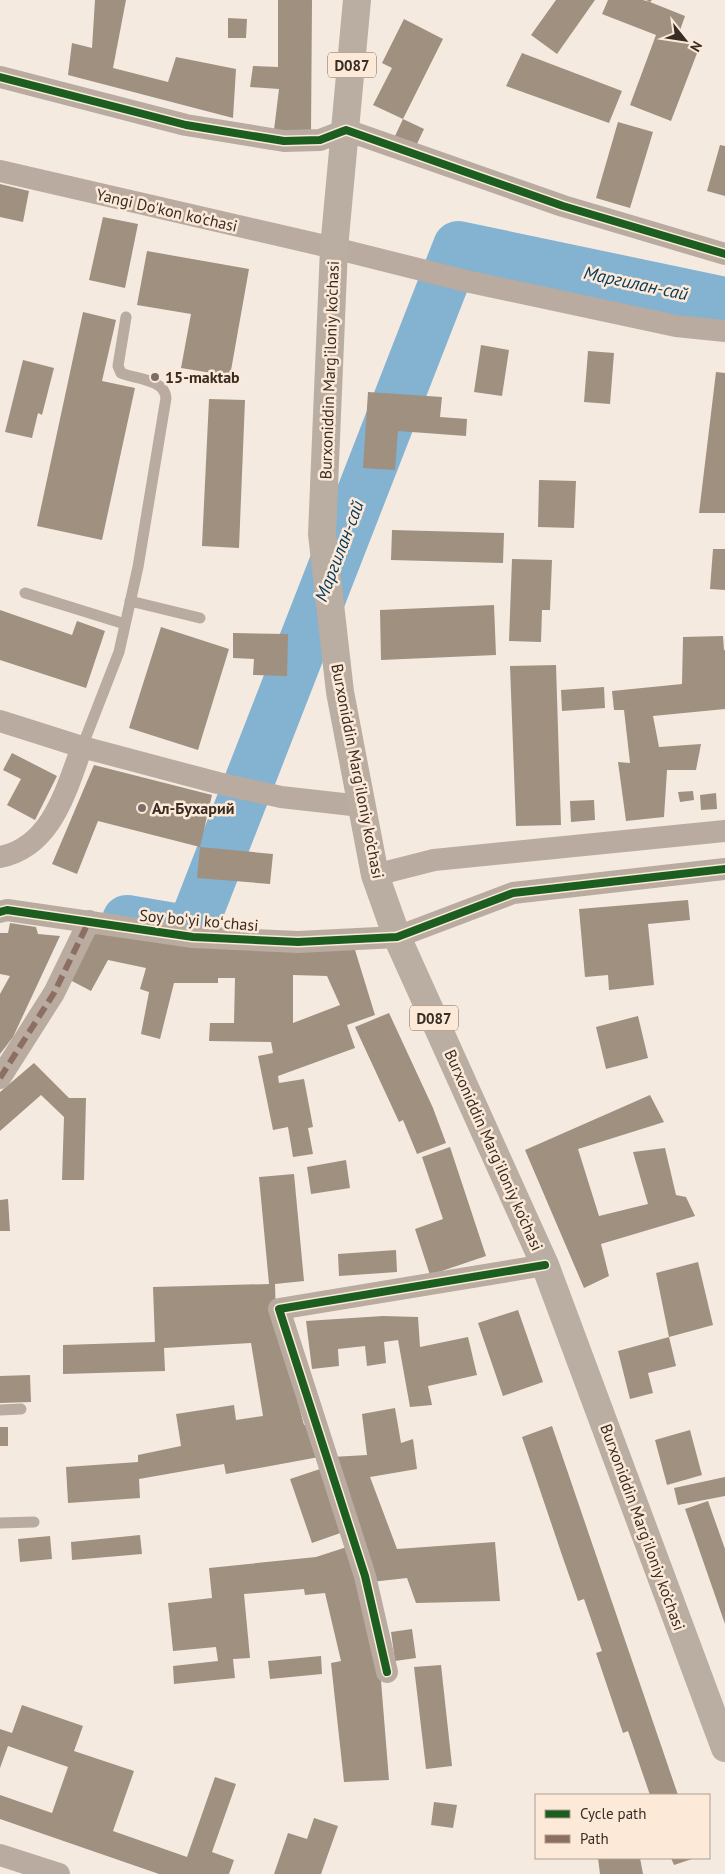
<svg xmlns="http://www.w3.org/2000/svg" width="725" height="1874" font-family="'PT Sans',sans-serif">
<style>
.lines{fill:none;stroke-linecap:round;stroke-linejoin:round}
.river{stroke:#84b2d1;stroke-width:50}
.building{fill:#9f9080;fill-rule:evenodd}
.service{stroke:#b9ab9f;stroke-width:11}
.minor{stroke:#b9ab9f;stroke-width:22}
.primary{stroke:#baaea2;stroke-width:28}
.quiet{stroke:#8d6e63;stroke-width:6;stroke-dasharray:12 6;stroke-linecap:butt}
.cycleway-casing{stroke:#fde9d8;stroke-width:11}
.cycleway{stroke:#1b5e20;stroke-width:8}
.poi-dot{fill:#7a6f66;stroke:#fde9d8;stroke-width:2}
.labels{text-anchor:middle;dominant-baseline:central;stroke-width:5;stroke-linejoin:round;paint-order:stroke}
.shield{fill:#fde9d8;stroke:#72655b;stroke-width:1}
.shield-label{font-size:15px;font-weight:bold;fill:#372d25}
.street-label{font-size:16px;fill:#372d25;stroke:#fde9d8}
.poi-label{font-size:16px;font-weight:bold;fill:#372d25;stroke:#fde9d8;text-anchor:start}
.water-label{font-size:18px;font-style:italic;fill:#003a5a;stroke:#fde9d8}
</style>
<rect width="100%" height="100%" fill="#f5eae0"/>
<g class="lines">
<path class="river" d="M127,920l64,11 267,-685 267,56"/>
</g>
<path class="building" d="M95,0h31l-13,68 55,14 8,-25 60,12 -3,49 -165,-43 4,-32 20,5z
M278,0h34l-1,133 -37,-3 5,-41 -29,-2 3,-21 25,1z
M556,0h39l-38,54 -26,-19z
M608,0h35l7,2 -4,-2h6l-2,2 35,14 -8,23 22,9 -28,73 -41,-16 26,-70 -54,-21z
M228,18l19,1 -1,19h-18z
M404,19l39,20 -40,80 -30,-14 19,-37 -10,-5z
M522,53l100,38 -13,32 -103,-37z
M403,119l21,10 -8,17 -21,-10z
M618,122l35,10 -23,76 -34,-10z
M720,145l5,1v50l-18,-5z
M0,184l29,7 -6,31 -23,-5z
M103,217l35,7 -13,64 -36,-8z
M147,251l102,18 -19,107 -49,-8 10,-54 -54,-9z
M83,312l33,8 -14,61 33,7 -33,152 -65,-14z
M481,345l28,5 -7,46 -28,-4z
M588,351l26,2 -4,51 -26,-2z
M23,360l31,8 -12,47 -4,-2 -6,25 -27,-6z
M716,372l9,1v140h-26z
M368,392l74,5 -2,20 27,2 -1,17 -68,-5 -3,39 -32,-2z
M209,399l36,1 -6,148 -37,-2z
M539,480l37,1 -2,47 -36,-1z
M392,530l112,3 -1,30 -112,-3z
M713,549h12v41l-15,-1z
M512,559l40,1 -2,50h-8l-1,32 -32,-1z
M494,605l2,50 -115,5 -1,-50z
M0,610l72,25 5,-14 28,10 -19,57 -86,-28z
M161,627l68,22 -31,101 -69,-22z
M233,633l55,1 -1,42 -34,-1 1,-16 -21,-1z
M723,636l1,14h1v59l-72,7 6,31 42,-3 -5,26h-29l-3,47 -38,4 -8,-59 12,1 -6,-53h-10l-2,-19 70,-7 1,-47z
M556,665l5,160 -45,1 -6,-160z
M604,687l1,21 -43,3 -1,-21z
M12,753l45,23 -22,44 -28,-15 14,-26 -18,-9z
M94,765l118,30 -12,52 -102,-26 -21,53 -25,-10z
M693,791l1,9 -14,2 -2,-10z
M716,793l1,16 -16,1 -1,-15z
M594,800l1,20 -24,2 -1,-21z
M200,847l73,7 -3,30 -73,-6z
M688,900l2,20 -42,4 6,61 -45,5 -1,-15 -23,2 -6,-68z
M10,923l26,4 2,7 22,2 -47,101 -13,17v-60l10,-18 -10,-2v-41h8z
M97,930l258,20 20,65 -28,10 8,23 -77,28 1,7 25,-4 9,48 -5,1 5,26 -20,3 -5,-30 -15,3 -15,-74 15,-3 -2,-11 -62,-1 1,-18h24l1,-45h-17v5h-44l-14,56 -19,-5 8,-42 -9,-3 6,-21 -38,-8 -17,31 -21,-11zM293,975l34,1 13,29 -47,18z
M389,1013l44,95 13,35 -29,11 -14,-34 -4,2 -44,-95z
M638,1016l10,42 -42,11 -10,-42z
M34,1063l35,35h17l-2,82h-22l2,-63 -23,-22 -41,36v-39z
M650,1095l14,27 -86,27 21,67 49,-12 -15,-52 32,-4 11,47 10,2 9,19 -94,28 8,32 -25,12 -59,-138z
M450,1147l36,109 -56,19 -15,-46 28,-10 -21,-62z
M346,1160l4,28 -39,6 -4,-27z
M294,1174l10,107 -29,3 1,34 28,107 9,-2 6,34 -93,17 -2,-10 -85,15 1,19 -72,5 -2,-36 72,-5v-7l43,-9 -5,-32 58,-9 2,15 27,-4 -12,-73 -87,5 1,23 -102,3v-29l92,-3 -2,-55 116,-3 -10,-107z
M8,1199l2,32h-10v-31z
M396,1250l1,22 -58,4 -1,-22z
M698,1262l15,63 -44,12 -13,-64z
M518,1310l25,72 -40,14 -25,-73z
M383,1316l35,1 2,30 48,-10 9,38 -49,11 4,19 -22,2 -12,-67 -14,2 2,21 -19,3 -2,-20 -27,3 1,17 -27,3 -6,-48z
M669,1337l7,29 -28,7 5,20 -23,6 -12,-48z
M30,1375l1,27 -31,1v-27z
M395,1408l6,35 12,-4 4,30 -47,8 27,72 98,-7 5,59 -84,2 -9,-25 -36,4 -39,-125 35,-2 -5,-41z
M552,1426l74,217 52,152h-28l-22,-64 -5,2 -27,-80 6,-2 -18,-52 -6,2 -15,-43 -41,-121z
M0,1427h8v19h-8z
M690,1430l12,45 -35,10 -12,-45z
M326,1467l23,63 -37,13 -22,-64z
M725,1477v19l-47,9 -4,-17z
M708,1501l17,48v75l-40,-115z
M140,1535l2,19 -70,6 -1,-18z
M50,1536l2,23 -32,3 -2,-23z
M353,1545l26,111 10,124 -45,2 -13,-119 10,-2 -16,-68 -20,2 -1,-6 -60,5 6,64 -17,1 2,19 -61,6 -1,-18 45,-5 -2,-14 -43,4 -5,-48 44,-5 -3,-30 107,-11z
M412,1629l4,29 -21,3 -4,-29z
M321,1656l1,18 -52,5 -2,-18z
M441,1665l11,101 -26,3 -12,-102z
M22,1705l61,21 -9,25 60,20 -21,60 74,26 28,-80 21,7 -24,68 22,8 -5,14h-70l-159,-55v-24l52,18 16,-46 -60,-21 -8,22v-39l12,4z
M434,1802l23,3 -4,23 -22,-3z
M314,1818l24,8 -17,48h-47l14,-41 19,6z
M598,1858h42l3,16h-43z
M671,1858h24l-21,7z"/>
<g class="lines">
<path class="service" d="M25,593l100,31
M130,601l70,17
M82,747l37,-95 19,-85 28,-169c-1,-19 -31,-19 -45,-25l-3,-7 8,-49
M0,1410l21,-1
M0,1523l34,-1"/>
<path class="minor" d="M0,77l186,48 98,16 36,-1 26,-10 217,76 162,48
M0,171l334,77 136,34 206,44 49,5
M0,721l82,26
M0,857c52,-10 66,-67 82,-110l136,36 63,14 80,9
M375,875l59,-15 291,-29
M0,912l7,-2 186,27 105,5 99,-5 116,-44 212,-24
M0,1078l54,-85 35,-72
M387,1672l-22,-96 -86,-267 266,-44
M0,1855l59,19"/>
<path class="primary" d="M357,0l-23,248 -12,286 18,158 35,183 22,62 148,328 180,483"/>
<path class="quiet" d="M0,1078l54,-85 35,-72"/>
<g class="cycleway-casing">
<path id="cycleway" d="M0,77l186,48 98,16 36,-1 26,-10 217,76 162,48
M0,912l7,-2 186,27 105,5 99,-5 116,-44 212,-24
M387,1672l-22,-96 -86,-267 266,-44"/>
</g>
<use href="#cycleway" class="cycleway"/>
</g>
<g class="poi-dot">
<circle cx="155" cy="377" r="5"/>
<circle cx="142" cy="808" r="5"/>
</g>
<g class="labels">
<g class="shield">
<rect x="328" y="52.5" width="48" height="25" rx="4"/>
<rect x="410" y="1005.5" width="48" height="25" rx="4"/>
</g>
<g class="shield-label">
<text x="352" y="65">D087</text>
<text x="434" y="1018">D087</text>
</g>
<g class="street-label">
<text transform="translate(167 210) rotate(13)">Yangi Do'kon ko'chasi</text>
<text transform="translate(329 370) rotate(-88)">Burxoniddin Marg’iloniy ko’chasi</text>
<text transform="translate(358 771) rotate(79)">Burxoniddin Marg’iloniy ko’chasi</text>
<text transform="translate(199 920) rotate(5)">Soy boʻyi koʻchasi</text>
<text transform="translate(494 1150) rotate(66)">Burxoniddin Marg’iloniy ko’chasi</text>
<text transform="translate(643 1527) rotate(70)">Burxoniddin Marg’iloniy ko’chasi</text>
</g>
<g class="poi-label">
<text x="165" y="377">15-maktab</text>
<text x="152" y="808">Ал-Бухарий</text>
</g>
<g class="water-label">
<text transform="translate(636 283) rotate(12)">Маргилан-сай</text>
<text transform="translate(339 551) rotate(-69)">Маргилан-сай</text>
</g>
</g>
<rect x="535" y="1794" width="175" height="65" fill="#fde9d8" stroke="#ae9e90"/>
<rect x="545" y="1810" width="25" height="8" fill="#1b5e20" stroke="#ae9e90"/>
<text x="580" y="1819" font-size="15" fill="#372d25">Cycle path</text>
<rect x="545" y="1835" width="25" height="8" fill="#8d6e63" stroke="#ae9e90"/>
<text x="580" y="1844" font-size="15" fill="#372d25">Path</text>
<g transform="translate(685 40) rotate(120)" stroke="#fde9d8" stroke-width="4" paint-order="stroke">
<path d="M0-4L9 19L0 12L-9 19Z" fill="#372d25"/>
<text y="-8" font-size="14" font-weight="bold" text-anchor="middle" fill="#372d25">N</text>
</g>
</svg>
